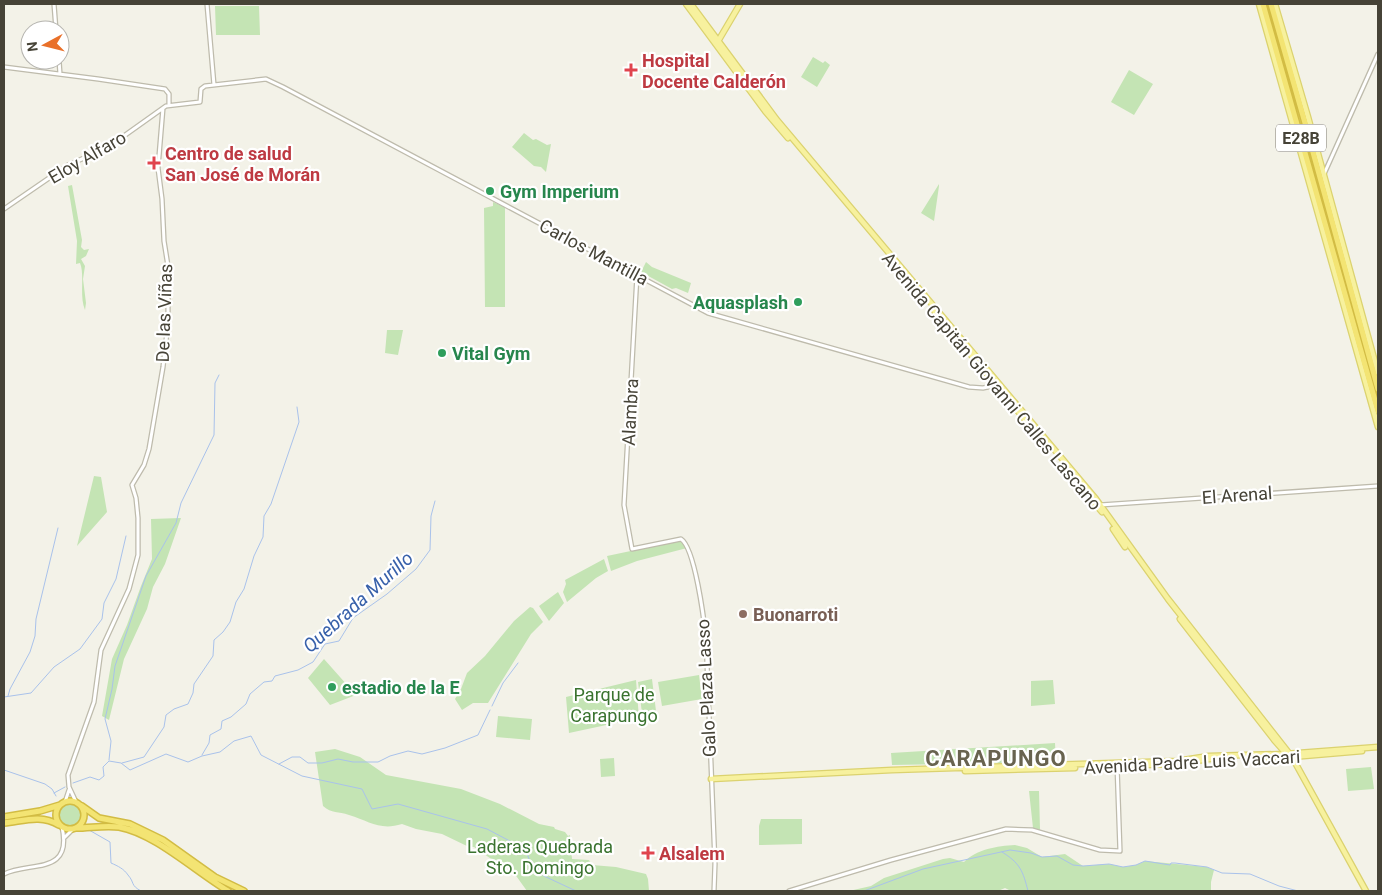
<svg xmlns="http://www.w3.org/2000/svg" width="1382" height="895" font-family="Roboto,sans-serif">
<style>
.green{fill:#c4e4b4}
.lines{fill:none;stroke-linecap:round;stroke-linejoin:round}
.stream{stroke:#a9c2eb;stroke-width:1}
.minor-casing{stroke:#bebbac;stroke-width:5.5}
.major-casing{stroke:#dbd26f;stroke-width:7}
.highway-casing{stroke:#d2bc44;stroke-width:8}
.minor{stroke:#fff;stroke-width:3}
.major{stroke:#f7f19e;stroke-width:4.5}
.highway{stroke:#f3e473;stroke-width:5}
.health-dot{fill:#e0444e;stroke:#fff;stroke-width:2}
.leisure-dot{fill:#2e9e5b;stroke:#fff;stroke-width:2}
.education-dot{fill:#8d6e63;stroke:#fff;stroke-width:2}
.labels{text-anchor:middle;dominant-baseline:central;stroke-width:4.5;stroke-linejoin:round;paint-order:stroke}
.shield{fill:#fff;stroke:#7e7b73;stroke-width:1}
.shield-label{font-size:16px;font-weight:bold;fill:#464337}
.health-label{font-size:18px;font-weight:bold;fill:#be3a42;stroke:#fff;text-anchor:start}
.street-label{font-size:18px;fill:#464337;stroke:#fff}
.leisure-label{font-size:18px;font-weight:bold;fill:#27864d;stroke:#fff;text-anchor:start}
.education-label{font-size:18px;font-weight:bold;fill:#785e54;stroke:#fff;text-anchor:start}
.park-label{font-size:18px;fill:#3a732f;stroke:#fff}
.water-label{font-size:19px;font-style:italic;fill:#3861aa;stroke:#fff}
.district-label{font-size:22px;font-weight:bold;letter-spacing:1px;fill:#68634f;stroke:#fff}
</style>
<rect width="100%" height="100%" fill="#f3f2e8"/>
<path class="green" d="M215,6h44l1,29h-44z
M813,57l10,6 2,-2 5,4 -13,22 -16,-10z
M1129,70l24,14 -19,31 -23,-13z
M524,133l9,7 3,-1 11,6 4,-1 -5,28 -5,-5 -7,-1 -22,-19z
M939,184v2l-5,35 -13,-8z
M72,185l10,55 -1,7 3,3 5,-1 -3,7 -5,3 4,7 -2,13 3,24 -1,7c-6,-14 0,-35 -5,-47l-4,1 1,-23 -9,-55z
M493,202l12,5v100h-20l-1,-99 9,-2z
M646,262l6,5 39,16 -3,10 -12,-5 -4,1 -31,-17z
M387,330h16l-5,25 -13,-2z
M94,476l7,1 6,35 -30,34z
M181,518l-16,46 -12,23 -6,22 -23,50 -15,61 -7,-4 10,-57 15,-34 14,-39 11,-27 -1,-40z
M678,541l4,1 5,6 -50,13 -26,10 -4,-15z
M604,559l4,12 -12,7 -29,24 -4,-10 3,-8 -1,-4z
M558,592l6,11 -15,18 -10,-15z
M530,607l3,1 10,14 -12,12 -43,69h-15l-11,7 -7,-11 6,-10 6,-16 18,-17 29,-35z
M324,659l32,36 -26,10 -22,-27z
M699,675l3,24 -40,7 -4,-24z
M652,679l4,32 -14,2 -4,-31z
M636,680l3,38 -70,15 -3,-36z
M1053,680l2,24 -24,2v-25z
M498,716l34,3 -2,21 -34,-3z
M1055,743l1,19 -164,3 -1,-12z
M335,749l25,8 26,18 75,14 39,15 39,20 15,3 1,2 10,3 3,4 2,-1 2,24 17,1 3,5 24,2 30,7 2,5 1,12h-122l-18,-25 -12,-3 -23,-16h-5l-27,-13 -26,-5 -14,-5c-22,7 -33,-3 -53,-9 -11,-4 -17,-1 -26,-9l-8,-54z
M614,758l1,18 -14,1 -1,-18z
M1371,767l3,22 -26,2 -2,-22z
M1029,791h10l1,39 -7,-2z
M57 815a13 13 0 1 1 26 0a13 13 0 1 1-26 0Z
M761,819h41v25l-43,1v-19z
M1015,845l12,3 15,9 23,-3 18,12 26,-2 14,3 13,-2 9,-4 62,6 7,3 -3,12v9h-200l-6,-3 -7,3h-74l-3,-1 -2,1h-70l22,-5 13,-8 59,-19 7,-1 14,4c13,-13 33,-16 51,-17z"/>
<g class="lines">
<path class="stream" d="M8,696l2,-7 20,-37 5,-16 1,-17 22,-91
M4,697l27,-4 23,-26 26,-18 22,-30 2,-16 12,-24 10,-43
M492,706l11,-23 15,-20
M202,755l7,-12 1,-8 11,-6 1,-8 9,-4 15,-13 4,-10 14,-12 8,-1 3,-5 23,-6 15,-8 12,-18 14,-3 14,-23 34,-24 29,-25 14,-19 1,-34 4,-15
M109,760l2,-19 -6,-22 7,-30 3,-23 31,-90 30,-53 5,-20 33,-68 1,-52 4,-8
M122,763l22,-6 20,-30 2,-12 8,-6 14,-5 5,-11 1,-9 19,-28 1,-16 9,-8 7,-10 6,-20 8,-13 10,-33 9,-19 1,-21 7,-12 28,-82 -2,-15
M279,764l13,-7h8l8,6h14l16,-4 15,3h25l12,-6 18,-5 14,3 23,-6 33,-13 12,-25
M4,770l41,14 7,5 4,7
M73,783l17,-6 9,3 5,-4 -1,-9 6,-6 12,2 9,7 36,-16 22,8 14,-6 18,-4 14,-11 17,-5 10,19 41,21 60,13 10,20 26,-5 89,25 38,20 7,17 12,10 32,15
M54,793l11,-6
M89,830l21,12 1,21c7,3 13,6 17,12 7,8 2,10 13,16
M1002,852c18,11 21,19 26,39
M864,891l59,-22 87,-19 21,3 11,4 15,-1 16,9 10,1 26,-2 14,3 13,-2 9,-4 25,4 1,-2h4l32,4 15,6 28,1 29,12 19,5"/>
<g class="minor-casing">
<path id="minor" d="M54,4l2,26
M207,4l7,81
M59,60l1,14
M4,67l94,12 67,10 4,5v11
M1324,174l54,-120
M4,209l64,-44 39,-17 59,-42 34,-4 1,-13 4,-3 61,-7 17,8 425,226 261,74 14,1 14,-3
M637,275l-13,230 8,44 49,-10c14,9 23,81 25,99l9,226 -1,27
M1100,505l278,-19
M65,802l4,-12
M76,802l-7,-15 -1,-12 26,-73 7,-52 28,-61 9,-34v-37l-2,-20 -4,-13 12,-20 5,-16 14,-82 5,-44v-57l-4,-25 -2,-42 -4,-31 5,-60
M64,838l9,-9
M4,874c25,-13 69,2 58,-47
M789,891l102,-31 115,-31 26,1 68,20 20,1 -3,-86"/>
</g>
<g class="major-casing">
<path id="major" d="M686,4l79,107 23,27
M691,4l86,116 319,379 72,100 124,158 74,134
M1259,4l119,423
M1275,4l33,113 70,256
M717,43l23,-39
M932,308l114,137
M1081,487l21,25
M1113,529l12,18
M1180,619l95,122 15,17
M1250,757h42l70,-6
M1110,766l67,-2 32,-5 21,-1
M965,771l110,-3
M711,779l181,-9 285,-9 32,-5 76,-2 93,-7"/>
</g>
<g class="highway-casing">
<path id="highway" d="M1263,4l115,407
M1271,4l34,119 73,266
M56 815a14 14 0 1 1 28 0a14 14 0 1 1-28 0Z
M82,806l17,12 31,6 33,16 52,37 29,14
M4,817l36,-6 20,-6
M4,823c20,-2 36,-9 55,2
M76,828c14,0 29,-3 43,-1 35,6 77,45 109,64"/>
</g>
<use href="#minor" class="minor"/>
<use href="#major" class="major"/>
<use href="#highway" class="highway"/>
</g>
<g class="health-dot">
<path d="M628.5 62.5h5v5h5v5h-5v5h-5v-5h-5v-5h5z"/>
<path d="M151.5 155.5h5v5h5v5h-5v5h-5v-5h-5v-5h5z"/>
<path d="M645.5 845.5h5v5h5v5h-5v5h-5v-5h-5v-5h5z"/>
</g>
<g class="leisure-dot">
<circle cx="490" cy="191" r="5"/>
<circle cx="798" cy="302" r="5"/>
<circle cx="442" cy="353" r="5"/>
<circle cx="332" cy="687" r="5"/>
</g>
<circle class="education-dot" cx="743" cy="614" r="5"/>
<g class="labels">
<rect class="shield" x="1276" y="124.5" width="50" height="27" rx="4"/>
<g class="shield-label">
<text x="1301" y="138">E28B</text>
</g>
<g class="health-label">
<text x="642" y="60">Hospital<tspan x="642" dy="21">Docente Calderón</tspan></text>
<text x="165" y="153">Centro de salud<tspan x="165" dy="21">San José de Morán</tspan></text>
<text x="659" y="853">Alsalem</text>
</g>
<g class="street-label">
<text transform="translate(87 157) rotate(-30)">Eloy Alfaro</text>
<text transform="translate(594 252) rotate(28)">Carlos Mantilla</text>
<text transform="translate(164 313) rotate(-88)">De las Viñas</text>
<text transform="translate(992 381) rotate(50)">Avenida Capitán Giovanni Calles Lascano</text>
<text transform="translate(630 412) rotate(-87)">Alambra</text>
<text transform="translate(1237 495) rotate(-4)">El Arenal</text>
<text transform="translate(706 688) rotate(-93)">Galo Plaza Lasso</text>
<text transform="translate(1192 762) rotate(-3)">Avenida Padre Luis Vaccari</text>
</g>
<g class="leisure-label">
<text x="500" y="191">Gym Imperium</text>
<text x="788" y="302" text-anchor="end">Aquasplash</text>
<text x="452" y="353">Vital Gym</text>
<text x="342" y="687">estadio de la E</text>
</g>
<g class="education-label">
<text x="753" y="614">Buonarroti</text>
</g>
<g class="park-label">
<text x="614" y="694">Parque de<tspan x="614" dy="21">Carapungo</tspan></text>
<text x="540" y="846">Laderas Quebrada<tspan x="540" dy="21">Sto. Domingo</tspan></text>
</g>
<g class="water-label">
<text transform="translate(358 602) rotate(-42)">Quebrada Murillo</text>
</g>
<g class="district-label">
<text x="996" y="758">CARAPUNGO</text>
</g>
</g>
<rect width="1382" height="895" fill="none" stroke="#464337" stroke-width="10"/>
<g transform="translate(45 45) rotate(263)"><circle r="24" fill="#ffffff" stroke="#b5b4af"/>
<path d="M0-4L9 19L0 12L-9 19Z" fill="#e97029"/>
<text y="-8" font-size="14" font-weight="bold" text-anchor="middle" fill="#464337">N</text>
</g>
</svg>
